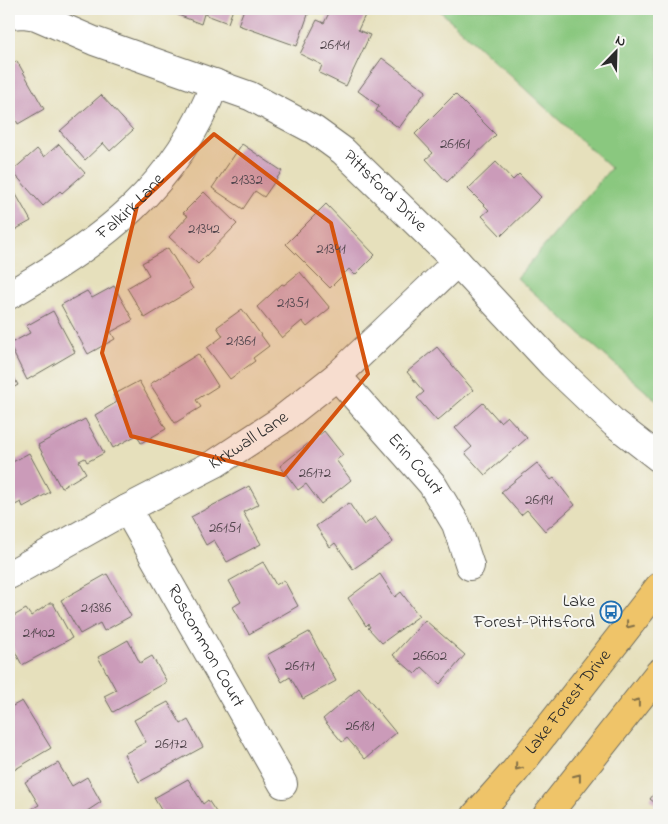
<svg xmlns="http://www.w3.org/2000/svg" width="668" height="824" font-family="'Indie Flower',sans-serif">
<style>
.green{fill:#8ac87f;stroke:#5a7a55}
.building{fill:#cb9bb9}
.lines{fill:none;stroke-linecap:round;stroke-linejoin:round}
.street-casing{stroke:#6c6a5e;stroke-width:30}
.primary-casing{stroke:#6c6a5e;stroke-width:30}
.street{stroke:#fff;stroke-width:28}
.primary{stroke:#efc469;stroke-width:28}
.oneway{stroke:#837047}
.marked{fill:#d5540f;fill-opacity:0.2;stroke:#d5540f;stroke-width:4;stroke-linejoin:round}
.labels{text-anchor:middle;dominant-baseline:central;stroke-width:4;stroke-linejoin:round;paint-order:stroke}
.number-label{font-size:15px;fill:#53474e}
.street-label{font-size:18px;fill:#2b2b2b;stroke:#f6f6f2}
.poi-label{font-size:18px;fill:#2b2b2b;stroke:#f6f6f2;text-anchor:end}
</style>
<rect width="100%" height="100%" fill="#f6f6f2"/>
<filter id="ink" filterUnits="userSpaceOnUse"><feTurbulence type="fractalNoise" baseFrequency=".02" numOctaves="2"/><feDisplacementMap in="SourceGraphic" scale="10" xChannelSelector="R" yChannelSelector="G"/><feConvolveMatrix kernelMatrix="1 2 1 2 8 2 1 2 1" color-interpolation-filters="sRGB"/></filter>
<filter id="wash" filterUnits="userSpaceOnUse"><feTurbulence type="fractalNoise" baseFrequency=".0096" numOctaves="4" result="noise"/><feDisplacementMap in="SourceGraphic" scale="20" xChannelSelector="R" yChannelSelector="G"/><feGaussianBlur stdDeviation="1.12" result="paint"/><feColorMatrix in="noise" values="0 0 0 0 0 0 0 0 0 0 0 0 0 0 0 0 0 1.4 0 .05"/><feComposite in="paint" operator="in"/></filter>
<g filter="url(#wash)">
<rect width="100%" height="100%" fill="#e6e0bc"/>
<path class="green" d="M438,9h221v394l-142,-125 94,-110z"/>
<g id="blocks">
<path class="building" d="M174,9h59l-5,14 -24,-9 -3,10 -28,-11z
M244,9h66l-13,37 -59,-21z
M331,9h37l-10,21 12,5 -24,51 -27,-13 3,-8 -22,-11 17,-34 7,3z
M382,58l44,33 -27,37 -23,-17 3,-5 -21,-15z
M17,61l27,48 -26,15 -4,-8 -5,3v-54z
M455,94l41,41 -49,47 -21,-23 7,-6 -18,-19z
M101,95l32,35 -23,21 -7,-8 -18,17 -25,-29z
M59,144l26,29 -23,20 -2,-2 -17,15 -31,-35 25,-22 7,8z
M242,144l40,27 -18,26 -9,-6 -12,18 -31,-21z
M496,162l17,18 6,-6 22,23 -40,39 -19,-20 7,-6 -21,-21z
M9,182l22,39 -22,12z
M204,192l33,32 -39,40 -29,-27 19,-21 -5,-3z
M326,204l49,51 -20,20 -6,-6 -19,19 -44,-44z
M168,248l25,41 -48,29 -18,-30 22,-13 -7,-12z
M300,272l30,36 -23,19 -5,-6 -20,17 -25,-31 25,-23 2,1z
M114,286l19,34 -22,12 4,7 -27,15 -27,-49 26,-14 5,7z
M242,309l27,37 -16,12 2,3 -25,18 -23,-31 16,-12 -6,-9z
M53,311l22,41 -48,28 -18,-36 21,-11 -4,-7z
M437,347l36,43 -36,31 -20,-23 7,-6 -17,-20z
M198,354l20,32 -22,14 5,7 -26,16 -25,-39z
M9,368l9,17 -9,5z
M139,381l27,48 -25,14 -4,-8 -24,13 -18,-33 22,-13 -4,-7z
M483,403l17,19 7,-6 20,22 -42,37 -20,-22 7,-6 -17,-19z
M85,419l19,34 -17,9 -2,-4 -6,3 7,12 -25,15 -23,-43z
M324,431l19,24 -7,5 15,20 -30,24 -15,-20 -8,6 -18,-24z
M29,453l21,39 -27,15 -2,-5 -12,6v-44z
M537,463l14,17 3,-2 21,27 -30,26 -18,-21 -6,5 -20,-23z
M249,486l10,18 -16,8 18,32 -34,18 -13,-22 -8,5 -15,-28z
M349,503l15,22 11,-8 18,25 -40,27 -18,-26 -5,4 -14,-21z
M263,562l13,23 8,-5 14,26 -49,28 -16,-27 8,-5 -12,-21z
M107,574l24,42 -27,15 -4,-8 -20,11 -19,-34z
M380,574l15,23 6,-5 18,24 -37,27 -14,-15 2,-1 -2,-3 -2,2 -18,-28z
M50,603h3l19,35 -50,27 -13,-25v-12l5,-3 -4,-7 16,-9 5,7z
M425,620l40,35 -25,29 -18,-17 -7,7 -22,-19z
M309,632l27,49 -33,18 -13,-22 -8,5 -15,-27z
M128,640l12,23 12,-7 15,26 -54,30 -9,-16 12,-6 -18,-33z
M359,688l37,45 -31,26 -18,-21 -5,4 -19,-23z
M22,701l29,47 -42,25v-65z
M168,702l13,22 7,-4 15,27 -64,35 -15,-28 22,-12 -12,-22z
M58,763l14,23 15,-9 14,25 -20,13h-47l-4,-5 9,-5 -14,-23z
M188,779l15,25 5,-4 10,15h-54l-10,-17z
M659,787v19l-9,-7z"/>
</g>
</g>
<g filter="url(#ink)">
<use href="#blocks" fill-opacity="0" stroke="#6c6a5e" stroke-width="1"/>
<g class="lines">
<g class="street-casing">
<g id="street">
<path id="s1" d="M9,15l14,-1 13,2 58,25 156,55 64,34 29,21 114,111 96,103 61,58 45,35"/>
<path id="s2" d="M9,295c93,-53 167,-108 206,-212"/>
<path id="s3" d="M337,376l95,108 24,40 14,42"/>
<path id="s4" d="M127,509l156,275"/>
<path id="s5" d="M9,575l118,-66 89,-46 64,-42 57,-45 120,-114"/>
</g>
</g>
<g class="primary-casing">
<g id="primary">
<path id="s6" d="M476,815l39,-44 144,-184"/>
<path d="M547,815l112,-142"/>
</g>
</g>
<use href="#street" class="street"/>
<use href="#primary" class="primary"/>
</g>
<defs><path id="oneway-chevron" d="M-2-3.5L2.5 0L-2 3.5" fill="none" stroke-width="1.6" stroke-linecap="round" stroke-linejoin="round" transform="scale(1.25)"/></defs>
<g class="oneway">
<use href="#oneway-chevron" transform="translate(629 625) rotate(128)"/>
<use href="#oneway-chevron" transform="translate(637 702) rotate(-52)"/>
<use href="#oneway-chevron" transform="translate(518 767) rotate(129)"/>
<use href="#oneway-chevron" transform="translate(578 777) rotate(-52)"/>
</g>
</g>
<path class="marked" d="M214,134l117,89 37,151 -84,101 -153,-39 -29,-83 35,-147z"/>
<defs>
<g id="bus-ring" transform="scale(1.125)"><circle r="9.5" fill="#f6f6f2" stroke="#1f6fb2" stroke-width="1.5"/><path d="M-5-6H5V4H4V6H2V4H-2V6H-4V4H-5ZM-3.5-4V0h7V-4ZM-3.5 1.2v1.5H-2V1.2ZM2 1.2v1.5H3.5V1.2Z" fill="#1f6fb2"/></g>
</defs>
<g fill-rule="evenodd">
<use href="#bus-ring" x="611" y="612"/>
</g>
<g class="labels">
<g class="number-label">
<text x="335" y="45">26141</text>
<text x="455" y="144">26161</text>
<text x="247" y="180">21332</text>
<text x="204" y="229">21342</text>
<text x="331" y="249">21341</text>
<text x="293" y="303">21351</text>
<text x="241" y="341">21361</text>
<text x="315" y="473">26172</text>
<text x="539" y="500">26191</text>
<text x="225" y="528">26151</text>
<text x="96" y="608">21386</text>
<text x="39" y="633">21402</text>
<text x="430" y="656">26602</text>
<text x="300" y="666">26171</text>
<text x="360" y="726">26181</text>
<text x="171" y="744">26172</text>
</g>
<g class="street-label">
<text stroke="none"><textPath href="#s1" startOffset="422">Pittsford Drive</textPath></text>
<text stroke="none"><textPath href="#s2" startOffset="151">Falkirk Lane</textPath></text>
<text stroke="none"><textPath href="#s5" startOffset="275">Kirkwall Lane</textPath></text>
<text stroke="none"><textPath href="#s3" startOffset="118">Erin Court</textPath></text>
<text stroke="none"><textPath href="#s4" startOffset="158">Roscommon Court</textPath></text>
<text stroke="none"><textPath href="#s6" startOffset="146">Lake Forest Drive</textPath></text>
</g>
<g class="poi-label">
<text x="595" y="602">Lake<tspan x="595" dy="21">Forest-Pittsford</tspan></text>
</g>
</g>
<rect width="668" height="824" fill="none" stroke="#f6f6f2" stroke-width="30"/>
<g transform="translate(616 52) rotate(23)" stroke="#f6f6f2" stroke-width="4" paint-order="stroke">
<path d="M0-4L9 19L0 12L-9 19Z" fill="#2b2b2b"/>
<text y="-8" font-size="14" font-weight="bold" text-anchor="middle" fill="#2b2b2b">N</text>
</g>
</svg>
